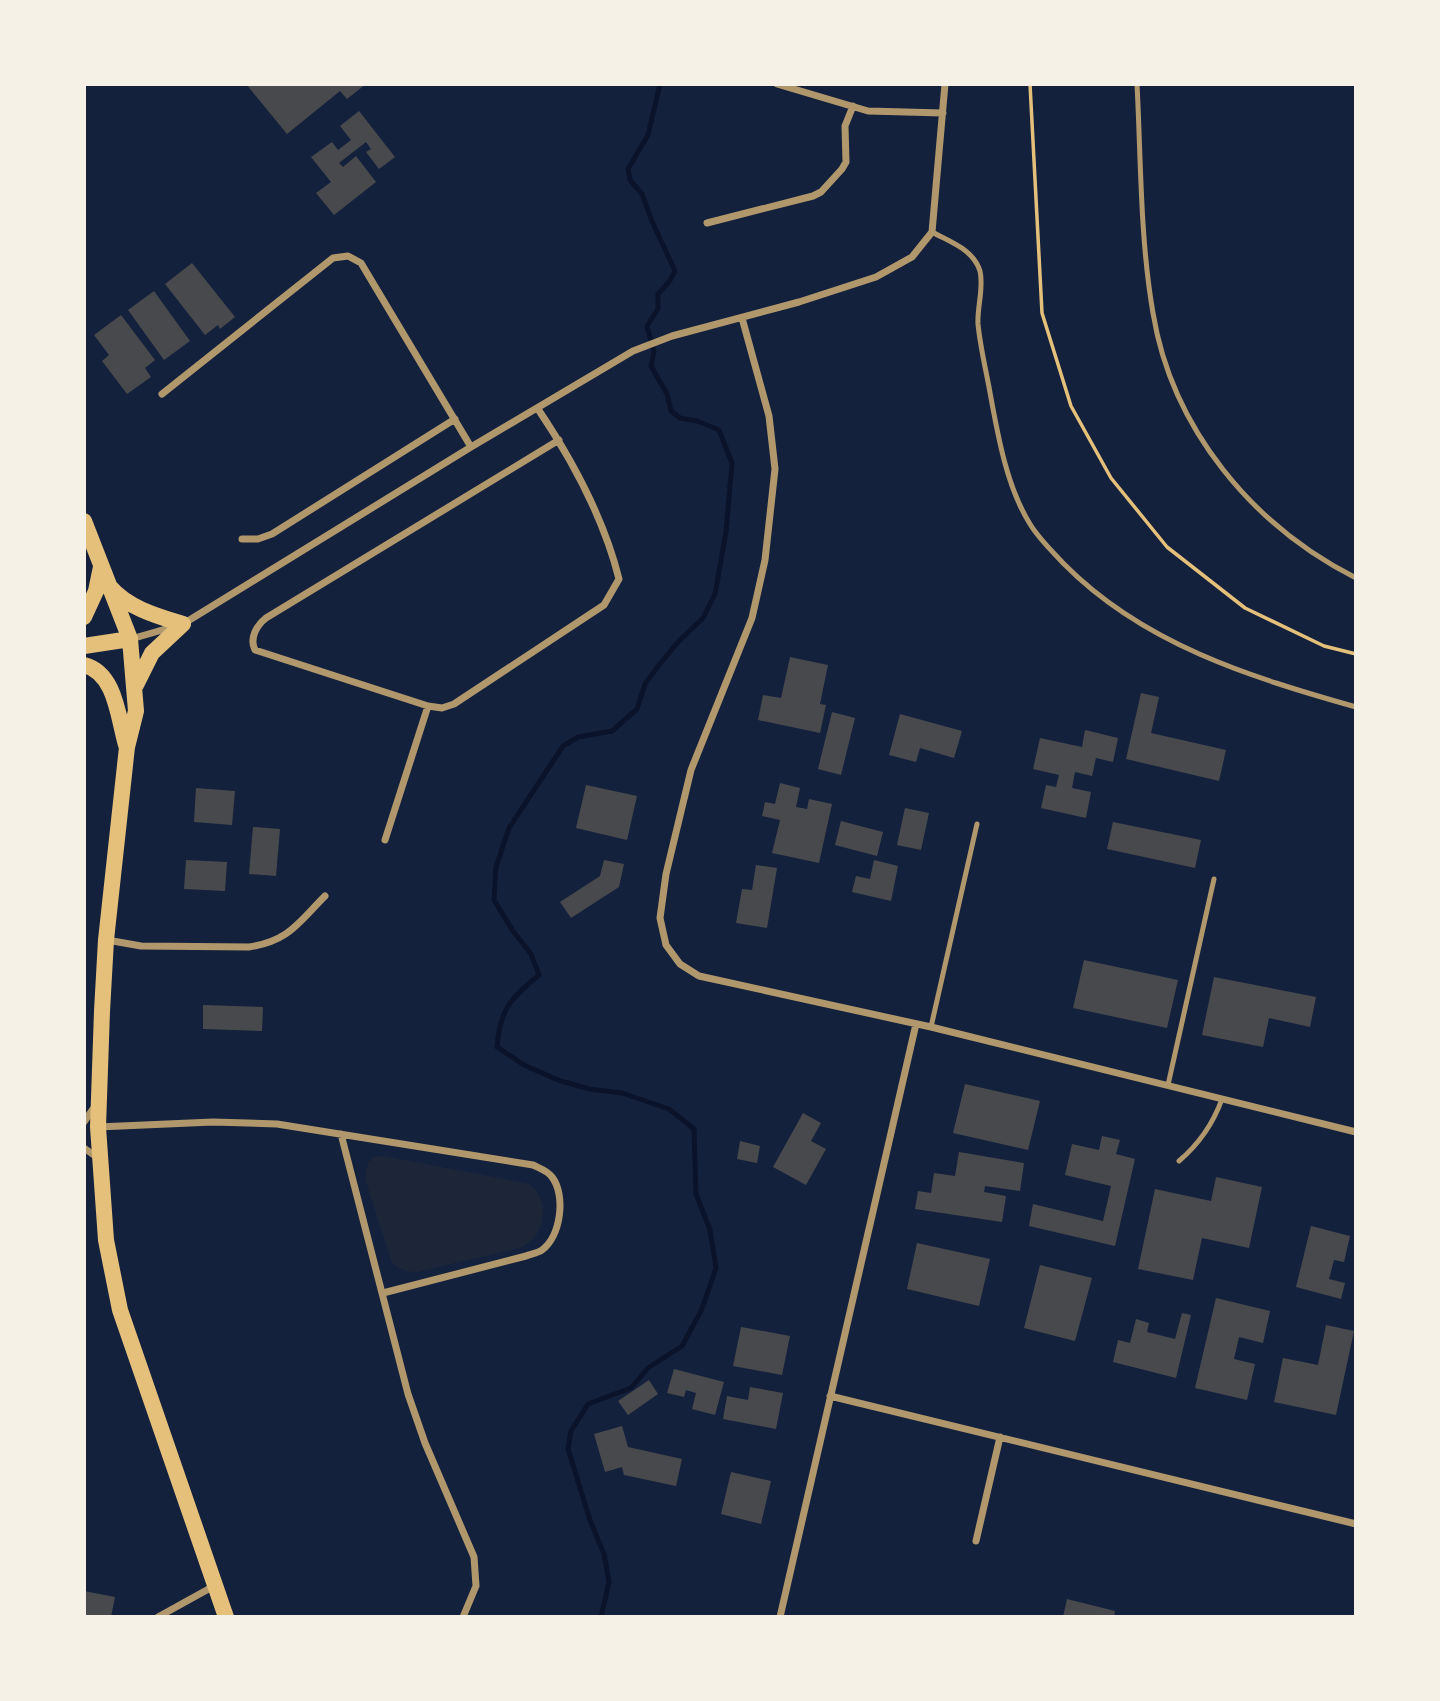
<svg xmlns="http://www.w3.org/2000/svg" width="1440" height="1701" font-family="Mulish,sans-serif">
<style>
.green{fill:#1d2539}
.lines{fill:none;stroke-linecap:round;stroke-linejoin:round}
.stream{stroke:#0b132b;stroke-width:5}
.building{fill:#48494c}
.path{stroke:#e5c07b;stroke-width:3.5}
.service{stroke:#b1986c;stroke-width:5}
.minor{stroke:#b1986c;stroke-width:7}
.primary{stroke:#e5c07b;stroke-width:16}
</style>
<rect width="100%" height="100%" fill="#14213d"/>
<path class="green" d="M384,1156l145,28c15,11 18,31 9,48 -3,7 -11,12 -18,16l-103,24c-10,0 -16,-2 -25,-9l-27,-84 3,-17 6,-5z"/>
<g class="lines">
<path class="stream" d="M601,1617l8,-35 -5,-28 -14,-34 -22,-71 3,-18 17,-27 43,-16 17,-20 34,-22 20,-37 14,-41 -6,-38 -14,-36 -2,-65 -25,-20 -47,-16 -33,-4 -31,-9 -34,-15 -27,-18c3,-38 13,-48 42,-72l-8,-21 -18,-23 -19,-31 2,-33 13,-39 54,-82 15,-9 34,-6 25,-22 8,-25 14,-19 19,-23 25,-24 12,-24 11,-62 6,-69 -13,-33 -22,-9 -17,-3 -9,-7 -4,-17 -16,-28 3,-14 -7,-26 11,-17v-15l11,-12 6,-11 -24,-52 -9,-25 -12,-14 -2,-11 20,-34 12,-51"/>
</g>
<path class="building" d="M246,84h120l-19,15 -7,-8 -53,43z
M359,111l36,46 -16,12 -13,-17 5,-3 -5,-7 -27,21 4,4 13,-11 20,26 -42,33 -18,-22 15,-11 -20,-25 21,-15 6,8 13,-10 -11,-14z
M192,263l43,54 -15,12 -2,-4 -13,10 -40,-51z
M154,291l36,50 -26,19 -36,-50z
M121,315l34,45 -10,8 6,9 -24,17 -25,-33 7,-6 -15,-20z
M790,657l38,8 -8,39 6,1 -6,28 -62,-13 5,-25 18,3z
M1141,693l18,4 -8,36 75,17 -7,31 -93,-22z
M832,712l23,6 -14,57 -23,-6z
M900,714l62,17 -8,27 -34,-10 -4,14 -27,-7z
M1085,730l33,8 -5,24 -17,-4 -4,18 -17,-4 -3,16 19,4 -5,26 -45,-10 5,-23 10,2 3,-12 -26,-6 7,-31 42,9z
M780,783l20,5 -4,19 11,2 2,-10 23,5 -13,59 -47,-10 8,-33 -18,-4 3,-14 10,2z
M586,785l51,11 -10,44 -51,-12z
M196,788l39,3 -3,34 -38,-3z
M905,808l24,5 -8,37 -24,-5z
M841,821l42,11 -6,24 -42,-11z
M1113,822l88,18 -6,28 -88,-19z
M253,827l27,2 -4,47 -27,-2z
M186,860l41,2 -2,29 -41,-2z
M604,860l20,4 -5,23 -48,31 -11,-16 40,-26z
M874,860l24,6 -7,35 -39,-9 4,-16 14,3z
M756,865l21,3 -10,60 -31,-5 6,-34 10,1z
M1084,960l94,20 -11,48 -94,-20z
M1214,977l102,20 -6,30 -41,-9 -6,29 -61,-12z
M203,1005l60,2 -1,24 -59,-2z
M965,1084l75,17 -12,49 -75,-17z
M803,1113l18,10 -10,18 15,8 -20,36 -33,-18z
M1102,1136l18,4 -4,14 19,5 -20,87 -86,-20 4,-22 70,17 8,-35 -46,-11 7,-31 27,6z
M740,1141l20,5 -3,17 -20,-4z
M959,1152l65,11 -4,28 -35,-5 -1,6 22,4 -4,26 -87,-13 3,-18 13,2 3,-20 21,3z
M1216,1177l46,10 -13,61 -47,-10 -9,42 -55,-11 17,-80 56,12z
M1311,1226l39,10 -6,26 -10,-2 -5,19 16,4 -4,16 -45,-12z
M917,1243l73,16 -11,47 -72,-17z
M1040,1265l52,13 -17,63 -51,-13z
M1216,1298l54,13 -7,32 -24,-6 -5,22 21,5 -8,36 -52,-12z
M1182,1313l9,2 -15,63 -63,-16 5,-22 12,3 6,-24 13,4 -2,9 28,7z
M1326,1325l28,6 -18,84 -62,-13 9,-44 35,7z
M741,1327l49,9 -8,39 -49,-9z
M674,1369l50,13 -9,33 -23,-6 4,-16 -10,-3 -2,7 -17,-4z
M649,1380l9,14 -30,21 -10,-14z
M750,1387l33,6 -7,36 -53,-10 4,-23 21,4z
M622,1426l6,21 54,12 -6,27 -52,-11 -2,-8 -17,5 -11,-38z
M731,1472l40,9 -10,43 -40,-10z
M84,1591l31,6 -4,20h-27z
M1067,1599l48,12 -1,6h-51z"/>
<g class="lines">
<path class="path" d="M1030,84l12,229 29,93 40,72 56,69 78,61 79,38 32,8"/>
<path class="service" d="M1137,84c4,76 3,154 16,229 19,116 100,213 203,265
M932,232c18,10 41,17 48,39 4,17 -3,36 -2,53 2,21 7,42 11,63 8,44 17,99 41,137 9,15 22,27 34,40 79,80 186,113 292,143
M931,1027l46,-203
M1168,1085l46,-206
M1179,1161c20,-17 34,-37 43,-62"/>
<path class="minor" d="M777,84l91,27 75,2
M707,223l106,-27 8,-4 21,-23 4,-7 -1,-36 8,-20
M742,318l27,98 6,53 -10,91 -13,58 -61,152 -25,104 -6,44 6,27 14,19 19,12 232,51 425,105
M162,394l171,-136 15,-2 13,7 110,184
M538,409c35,52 66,110 81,170l-15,26 -150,99 -12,4 -14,-2 -173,-56c-6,-12 2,-25 11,-32l293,-178
M242,539h16l14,-5 183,-115
M131,639l52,-15 288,-177 162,-96 39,-15 127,-34 77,-25 36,-20 20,-25 13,-148
M385,840l43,-134
M107,940l34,6 108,1c40,-6 49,-24 76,-51
M84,1122l9,-13
M98,1127l115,-5 64,2 256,41c6,3 15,6 19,12 14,18 9,59 -10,73 -4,3 -11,4 -16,6l-143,37
M341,1134l67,260 17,49 49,114 2,29 -13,31
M84,1148l14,10
M830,1396l526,128
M976,1541l24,-104
M158,1617l56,-31
M780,1617l136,-593"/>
<path class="primary" d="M84,521l46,118 6,72 -9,36 -21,193 -4,71 -4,116 8,113 14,70 106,307
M110,587c18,21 47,29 73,37
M84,617l12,-26 5,-24
M84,646l46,-7
M84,665c32,8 34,53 42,80
M136,685l16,-32 31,-29"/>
</g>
<rect width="1440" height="1701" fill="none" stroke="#f6f1e7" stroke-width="172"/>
</svg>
